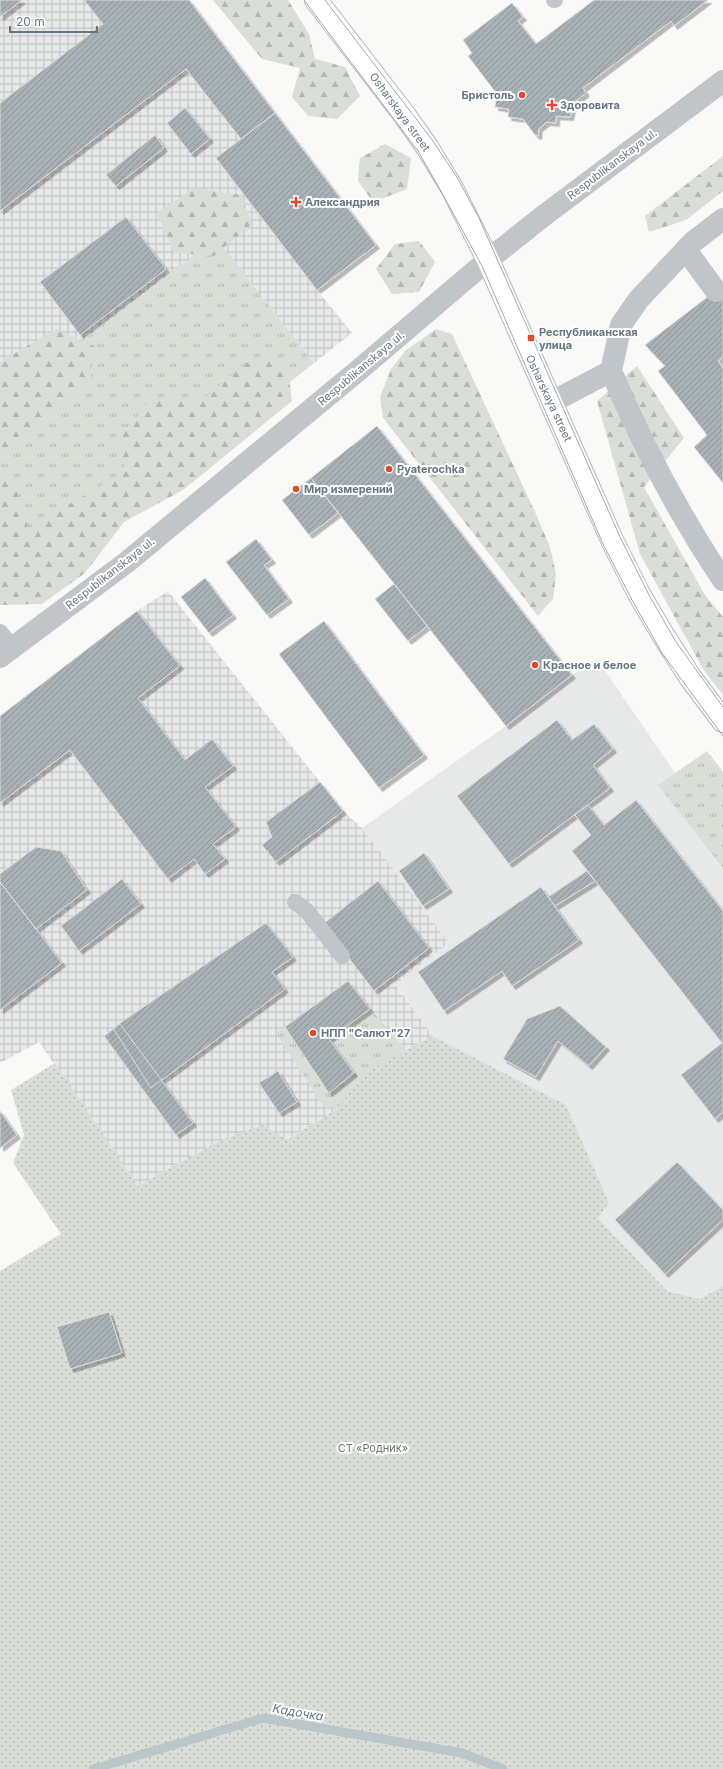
<svg xmlns="http://www.w3.org/2000/svg" width="723" height="1769" font-family="Inter,sans-serif">
<style>
.built{fill:#e7e9e8}
.industrial{fill:url(#industrial-grid)}
.grass{fill:url(#grass-tufts)}
.forest{fill:url(#forest-firs)}
.garden{fill:url(#garden-dots)}
.lines{fill:none;stroke-linecap:round;stroke-linejoin:round}
.stream{stroke:#bac6ca;stroke-width:9}
.building{fill:url(#building-hatch);stroke:#dbdbd9;filter:url(#shadow)}
.secondary-casing{stroke:#b2b9bd;stroke-width:24}
.lane{stroke:#c0c5c9;stroke-width:16}
.street{stroke:#c0c5c9;stroke-width:22}
.secondary{stroke:#fff;stroke-width:22}
.tram{stroke:#9fa8ad;stroke-width:1}
.poi-dot{fill:#e1492f;stroke:#fff;stroke-width:1.5}
.labels{text-anchor:middle;dominant-baseline:central;stroke-width:4;stroke-linejoin:round;paint-order:stroke}
.poi-label{font-size:11px;font-weight:bold;fill:#647781;stroke:#fff;text-anchor:start}
.street-label{font-size:11px;fill:#647781;stroke:#fff}
.park-label{font-size:11px;fill:#697963;stroke:#fff}
.water-label{font-size:12px;font-style:italic;fill:#5f767b;stroke:#fff}
</style>
<defs>
<pattern id="industrial-grid" width="8" height="8" patternUnits="userSpaceOnUse"><rect width="8" height="8" fill="#e7e9e8"/><path d="M0 4h8M4 0v8" fill="none" stroke="#bfc2c1"/></pattern>
<pattern id="grass-tufts" width="24" height="20" patternUnits="userSpaceOnUse"><rect width="24" height="20" fill="#d9ded6"/><path d="M3 7l-1-3M5 7V3M7 7l1-3M15 17l-1-3M17 17v-4M19 17l1-3" fill="none" stroke="#b4b9b3"/></pattern>
<pattern id="forest-firs" width="22" height="20" patternUnits="userSpaceOnUse"><rect width="22" height="20" fill="#d9ded6"/><path d="M5 1l3.5 6h-7zM16 11l3.5 6h-7z" fill="#b4b9b3"/></pattern>
<pattern id="garden-dots" width="8" height="8" patternUnits="userSpaceOnUse"><rect width="8" height="8" fill="#d9ded6"/><path d="M2 2h.1M6 6h.1" fill="none" stroke="#b4b9b3" stroke-width="1.8" stroke-linecap="round"/></pattern>
<pattern id="building-hatch" width="6" height="6" patternUnits="userSpaceOnUse"><rect width="6" height="6" fill="#a7b1b6"/><path d="M-1 1l2-2M0 6l6-6M5 7l2-2" fill="none" stroke="#8c9599"/></pattern>
<filter id="shadow"><feDropShadow dx="3.5" dy="3.5" stdDeviation="0" flood-color="#0004"/></filter>
</defs>
<rect width="100%" height="100%" fill="#f9f9f7"/>
<path class="built" d="M597,659l91,133 35,45v449l-23,13 -33,-8 -69,-73 -32,-113 -133,-69 -38,-53 54,-40 -87,-115 144,-102 66,-51z"/>
<path class="industrial" d="M0,0h189l187,245 -59,45 35,43 -38,30 -98,-124 -216,166z
M168,591l175,220 19,17 87,115 -54,41 38,52 -69,37 -27,36 -50,31 -68,1 -81,45 -99,-144 -39,21v-347l137,-105z"/>
<path class="grass" d="M216,238l98,125 -295,233 -19,-24v-167z
M707,751l16,21v96l-65,-83z
M348,981l58,70 -42,22 -27,36 -15,-5 -46,-71z"/>
<path class="forest" d="M213,0h75l21,34 6,25 30,8 15,29 -23,23 -29,-3 -16,-19 8,-29 -38,-9z
M385,144l26,14 -4,31 -34,13 -15,-21 2,-23z
M723,156v35l-37,29 -37,12 -4,-16z
M194,188l47,7 11,29 -38,32 -40,-3 -17,-40z
M419,241l16,21 -16,30 -27,2 -16,-25 19,-25z
M56,329l38,17 -5,39 -89,71v-94z
M436,329l16,5 83,178 15,35 6,27 -3,25 -15,17 -155,-198 -3,-21 11,-28 14,-18z
M286,356l6,45 -109,89 -59,32 -39,51 -43,31 -42,1v-123l13,-2 17,53 36,-27 60,-35 -8,-33 33,-38 53,-2 46,-38z
M637,366l47,72 -40,49 61,108 18,22v78l-20,-26 -63,-115 -43,-153z"/>
<path class="garden" d="M433,1036l133,69 43,98 -11,15 69,73 33,8 23,-13v483h-723v-498l61,-37 -48,-71 11,-28 -13,-45 44,-27 83,123 81,-45 44,-16 24,15 50,-31 27,-36z"/>
<g class="lines">
<path class="stream" d="M93,1769l170,-51 199,35 41,16"/>
</g>
<path class="building" d="M0,0h22l-22,17z
M84,0h105l86,113 -34,26 -55,-70 -186,142v-108l103,-79z
M594,0h114l-34,26 -3,-5 -88,67 3,5 -13,10 -3,14 -14,-1v7l-9,-1 -8,6 -1,8 -3,-1 -12,-16 -15,-2 1,-8 -14,-2 2,-13 -29,-38 4,-3 -9,-13 49,-37 11,14 -5,4 18,23z
M185,108l25,31 -19,15 -24,-31z
M275,113l101,132 -59,45 -101,-132z
M155,135l9,13 -48,38 -10,-11z
M126,217l40,52 -86,66 -40,-53z
M723,285v72l-5,4 5,7v115l-29,-36 13,-12 -49,-64 7,-5 -20,-21z
M377,426l195,249 -66,51 -195,-248z
M311,478l27,35 -29,22 -27,-35z
M256,539l16,21 -8,5 25,34 -22,16 -41,-53z
M205,578l28,37 -24,18 -28,-36z
M394,584l33,42 -19,15 -33,-42z
M137,611l43,55 -42,32 47,62 27,-21 21,27 -28,21 31,40 -23,17 12,15 -20,15 -11,-15 -26,20 -98,-129 -70,53v-87z
M324,621l100,134 -45,33 -100,-134z
M557,720l15,20 22,-16 19,25 -20,16 17,23 -101,76 -52,-68z
M320,782l23,29 -67,51 -14,-17 10,-8 -6,-15z
M636,800l87,111v201l-8,7 -34,-44 41,-32 -150,-192 19,-16 -16,-20 13,-10 16,20z
M36,847l25,4 26,39 -51,39 -36,-47v-8z
M424,853l25,36 -26,17 -24,-35z
M587,871l8,10 -40,25 -7,-9z
M122,879l19,25 -62,47 -18,-25z
M378,881l51,67 -55,43 -51,-67z
M0,882l62,81 -62,47z
M541,887l38,53 -67,46 -10,-15 -58,40 -26,-39z
M266,923l27,34 -21,15 13,17 -134,99 -38,-60z
M348,981l22,28 -41,30 25,34 -25,20 -44,-66z
M560,1006l46,41 -17,19 -31,-25 -22,36 -33,-18 24,-40z
M120,1024l73,99 -17,12 -72,-99z
M278,1071l19,31 -18,11 -20,-30z
M0,1111l17,24 -17,13z
M677,1162l46,48v10l-58,54 -50,-54z
M109,1312l13,41 -52,16 -13,-42z"/>
<g class="lines">
<g class="secondary-casing">
<path id="secondary" d="M316,0l90,117 21,30 25,41 36,72 124,280 27,54 24,41 27,42 33,44"/>
</g>
<path class="lane" d="M554,0h1
M0,632l13,15
M295,902l12,9 35,45"/>
<path class="street" d="M686,250l30,41
M611,371c31,73 68,144 112,209
M550,403l61,-32 10,-46 18,-26 54,-57 30,-23
M0,657l127,-95 233,-193 128,-109 54,-43 181,-136"/>
<use href="#secondary" class="secondary"/>
<path class="tram" d="M304,0l114,151 24,42 40,73 121,278 29,56 30,53 61,83
M325,0l108,141 25,38 21,39 141,319 29,58 27,47 47,65"/>
</g>
<g class="poi-dot">
<circle cx="522" cy="95" r="4"/>
<path d="M550 99h4v4h4v4h-4v4h-4v-4h-4v-4h4z"/>
<path d="M294 196h4v4h4v4h-4v4h-4v-4h-4v-4h4z"/>
<rect x="527" y="334" width="8" height="8" rx="2"/>
<circle cx="389" cy="469" r="4"/>
<circle cx="296" cy="489" r="4"/>
<circle cx="535" cy="665" r="4"/>
<circle cx="313" cy="1033" r="4"/>
</g>
<g class="labels">
<g class="poi-label">
<text x="514" y="95" text-anchor="end">Бристоль</text>
<text x="560" y="105">Здоровита</text>
<text x="305" y="202">Александрия</text>
<text x="539" y="332">Республиканская<tspan x="539" dy="13">улица</tspan></text>
<text x="397" y="469">Pyaterochka</text>
<text x="304" y="489">Мир измерений</text>
<text x="543" y="665">Красное и белое</text>
<text x="321" y="1033">НПП "Салют"27</text>
</g>
<g class="street-label">
<text transform="translate(400 112) rotate(54)">Osharskaya street</text>
<text transform="translate(612 164) rotate(-37)">Respublikanskaya ul.</text>
<text transform="translate(361 368) rotate(-40)">Respublikanskaya ul.</text>
<text transform="translate(549 398) rotate(65)">Osharskaya street</text>
<text transform="translate(110 573) rotate(-38)">Respublikanskaya ul.</text>
</g>
<g class="park-label">
<text x="373" y="1448">СТ «Родник»</text>
</g>
<g class="water-label">
<text transform="translate(298 1712) rotate(10)">Кадочка</text>
</g>
</g>
<path d="M10 26v6h87v-6" fill="none" stroke="#647781" stroke-width="2"/>
<text x="16" y="26" font-size="12" fill="#647781" stroke="#ffffff" stroke-width="3" paint-order="stroke">20 m</text>
</svg>
